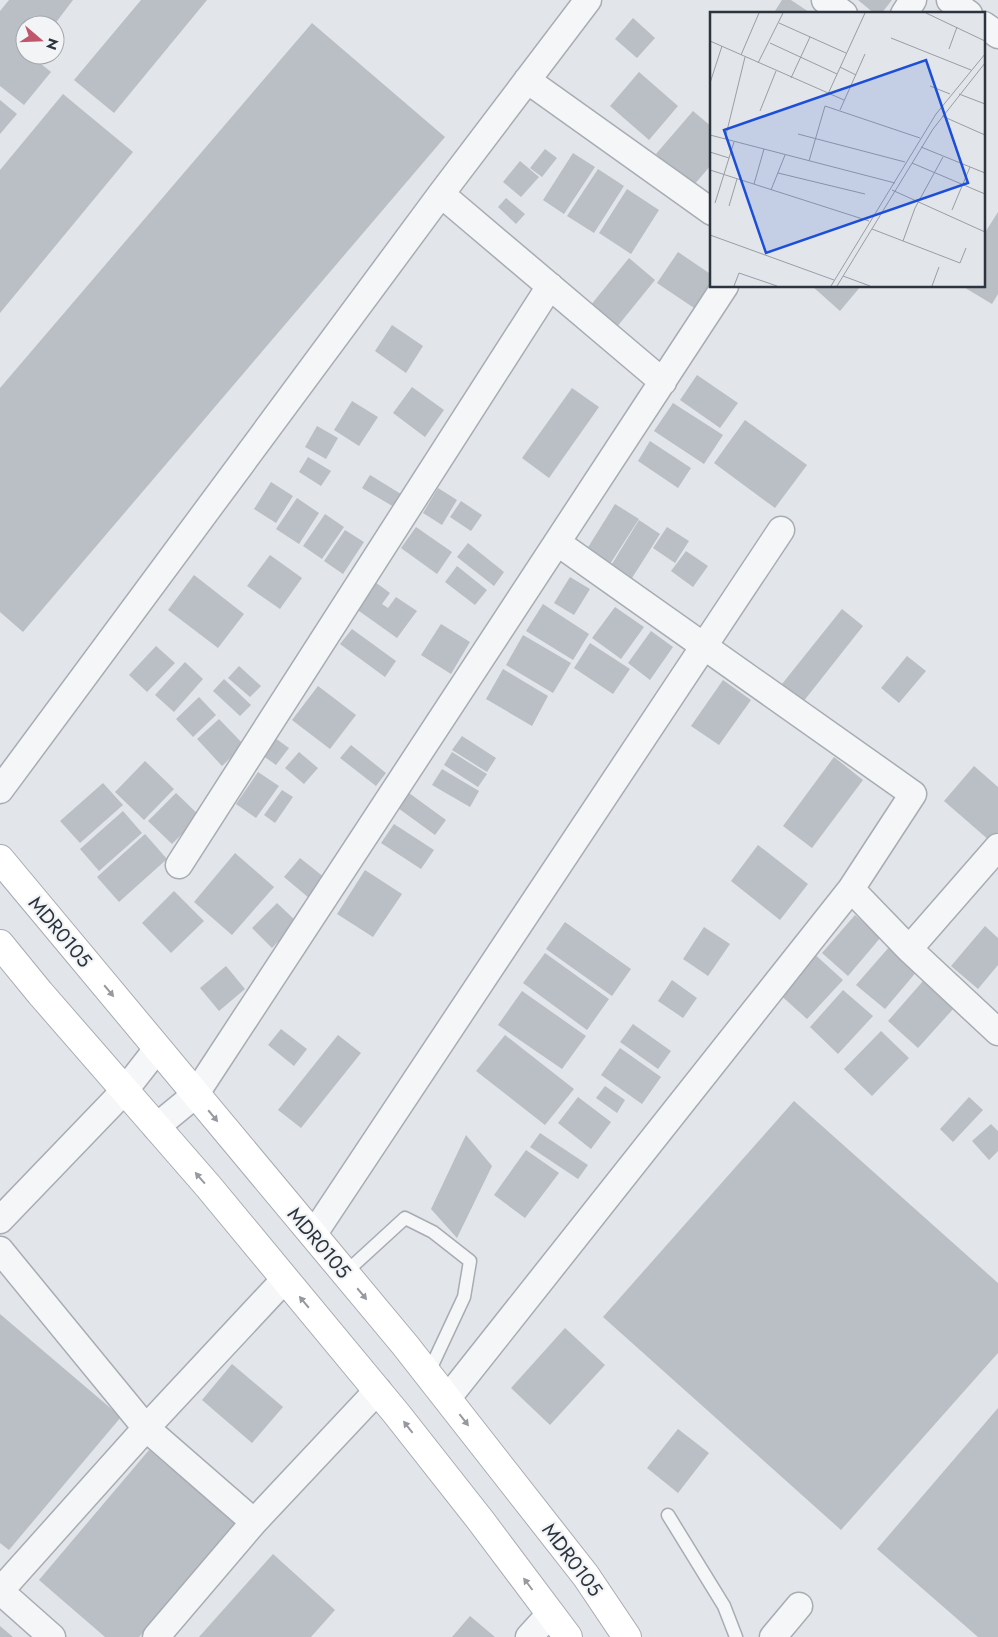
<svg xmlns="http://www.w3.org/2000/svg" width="998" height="1637" font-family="Jost,sans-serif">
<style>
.building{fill:#babfc5}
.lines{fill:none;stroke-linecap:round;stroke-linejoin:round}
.lane-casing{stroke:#a8acb3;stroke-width:15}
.street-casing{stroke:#a8acb3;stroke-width:29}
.secondary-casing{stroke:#a8acb3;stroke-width:30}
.lane{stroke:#f4f6f8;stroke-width:12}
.street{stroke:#f4f6f8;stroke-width:26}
.secondary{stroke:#fff;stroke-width:28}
.oneway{fill:#969a9f}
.labels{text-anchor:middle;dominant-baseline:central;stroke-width:4.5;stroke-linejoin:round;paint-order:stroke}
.street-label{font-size:20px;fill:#2c343f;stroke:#f2f4f6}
.inset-road{fill:none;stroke:#999ea5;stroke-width:1}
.view{fill:#1d4ed8;fill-opacity:0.15;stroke:#1d4ed8;stroke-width:2.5}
.inset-edge{fill:none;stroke:#2c343f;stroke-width:2.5}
</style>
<rect width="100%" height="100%" fill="#e2e5e9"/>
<path class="building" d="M9,0h64l-19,25h-29v30h5l21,17 -27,33 -24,-19v-75z
M141,0h66l-93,113 -40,-33z
M782,0h9l21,14h-39z
M858,0h34l-11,14h-6z
M633,18l22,20 -18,20 -22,-19z
M312,23l133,114 -422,495 -23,-20v-224z
M639,72l39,34 -29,34 -39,-34z
M63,94l70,58 -133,161v-143z
M0,100l17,14 -17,20z
M693,111l19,16v37l-19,22 -37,-32z
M545,149l12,9 -15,19 -12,-9z
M573,153l22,14 -31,47 -21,-14z
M520,161l19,16 -18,20 -18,-15z
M598,169l26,17 -30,47 -27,-17z
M627,189l32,21 -28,44 -32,-21z
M506,198l19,16 -9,10 -18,-17z
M998,212v82l-6,10 -30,-18h22v-52z
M678,252l34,23v7l-18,26 -37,-25z
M629,258l26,22 -43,53 -26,-22z
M812,286h49l-21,25z
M392,325l31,21 -17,27 -31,-22z
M697,375l41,28 -18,25 -40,-28z
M412,387l32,23 -19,27 -32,-24z
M572,388l27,19 -50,71 -27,-20z
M352,401l26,16 -19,29 -25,-16z
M673,403l50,32 -19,29 -50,-33z
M745,420l62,45 -32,43 -61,-45z
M317,426l21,12 -12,21 -21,-12z
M650,441l41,27 -13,20 -40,-27z
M308,457l23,14 -10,15 -22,-14z
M370,475l31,19 -7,13 -32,-19z
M271,482l22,14 -17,27 -22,-14z
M438,488l19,12 -15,25 -19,-12z
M297,498l22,15 -20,31 -23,-15z
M461,501l21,14 -11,16 -21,-14z
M615,504l24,15 -29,45 -23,-15z
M325,514l19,13 -22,32 -19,-13z
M639,520l21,14 -28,44 -20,-14z
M416,527l36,25 -15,22 -36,-26z
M667,527l22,14 -14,22 -22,-15z
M345,530l19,12 -21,32 -19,-13z
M468,543l36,29 -10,14 -37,-29z
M686,551l22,15 -15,21 -22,-16z
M270,555l32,23 -22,31 -33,-23z
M457,566l30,24 -12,15 -30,-23z
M194,575l50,39 -26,34 -50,-38z
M570,577l20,12 -16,26 -20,-12z
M371,579l19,14 -8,11 6,4 8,-11 21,14 -20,27 -45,-32z
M543,604l46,30 -16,26 -47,-29z
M615,607l29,20 -23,32 -29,-21z
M842,609l21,17 -60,76 -21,-18z
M441,624l29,18 -19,32 -30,-19z
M352,629l44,32 -11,16 -45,-33z
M651,631l22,16 -23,33 -22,-17z
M523,635l48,28 -18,30 -47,-28z
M590,643l40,26 -17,25 -39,-26z
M156,646l19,17 -28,29 -18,-17z
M907,656l19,15 -27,32 -18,-15z
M185,662l18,17 -29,33 -19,-17z
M239,666l22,20 -11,11 -22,-19z
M503,669l45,27 -16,30 -46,-27z
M224,679l27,26 -11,11 -27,-25z
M723,680l28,20 -32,45 -28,-19z
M318,686l38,29 -26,34 -38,-29z
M199,697l17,18 -23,22 -17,-18z
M219,719l25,26 -22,21 -25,-27z
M462,736l34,22 -9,14 -35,-22z
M275,738l14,10 -13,17 -14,-10z
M351,745l35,28 -10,13 -36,-28z
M299,752l19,16 -14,16 -19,-16z
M452,752l35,22 -9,13 -34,-22z
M834,757l29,23 -51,68 -29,-22z
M145,761l29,28 -30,31 -29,-28z
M974,766l24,21v45l-8,9 -46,-40z
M442,769l37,22 -9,16 -38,-22z
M258,772l21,14 -23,32 -20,-14z
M103,783l20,22 -43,38 -20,-22z
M282,790l11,7 -18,26 -11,-8z
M176,793l24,23 -28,28 -24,-23z
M409,793l37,27 -11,15 -37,-27z
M123,811l19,22 -43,38 -19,-22z
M394,824l40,26 -13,19 -40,-26z
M145,834l22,25 -48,43 -22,-25z
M758,845l50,39 -28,36 -49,-39z
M235,853l39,34 -42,48 -38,-33z
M300,858l25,20 -16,20 -25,-21z
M365,870l37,24 -29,43 -36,-23z
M174,891l30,30 -33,32 -29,-30z
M277,903l20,19 -25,26 -20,-20z
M855,915l26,22 -33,39 -26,-23z
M565,922l66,47 -19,27 -66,-47z
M985,926l13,12v27l-20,24 -27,-23z
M704,927l26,17 -22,32 -25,-17z
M890,946l28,24 -33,39 -29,-24z
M811,951l32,29 -36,39 -31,-28z
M545,953l64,46 -22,31 -64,-47z
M226,966l19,23 -26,22 -19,-23z
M672,980l25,18 -14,20 -25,-17z
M923,981l31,27 -36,40 -30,-27z
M843,990l30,26 -35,38 -28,-27z
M522,991l64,45 -24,33 -64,-44z
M633,1024l38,27 -13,18 -38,-27z
M281,1029l26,20 -13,17 -26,-21z
M881,1031l28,27 -37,38 -28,-27z
M338,1035l23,18 -60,75 -23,-18z
M505,1035l69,54 -29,36 -69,-54z
M620,1048l41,29 -19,27 -41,-29z
M605,1086l20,14 -8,13 -21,-15z
M578,1097l33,25 -20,27 -33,-26z
M969,1097l14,13 -30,32 -13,-13z
M794,1101l204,182v70l-157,177 -238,-213z
M991,1124l7,7v20l-9,9 -17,-19z
M540,1133l48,32 -10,14 -48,-32z
M466,1135l26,31 -35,72 -26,-29z
M526,1150l33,23 -34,45 -31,-23z
M0,1314l121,103 -112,133 -9,-7z
M565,1328l40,37 -55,60 -39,-37z
M232,1364l51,43 -31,36 -50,-43z
M998,1408v229h-20l-101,-88z
M678,1429l31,24 -31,40 -31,-25z
M149,1450l86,73 -96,114h-34l-66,-57z
M273,1554l62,56 -24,27h-112z
M470,1616l25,21h-43z
M0,1626l13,11h-13z"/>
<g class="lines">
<g class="lane-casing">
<path id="lane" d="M345,1273l60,-55 28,14 37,29 -6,36 -36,77
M668,1515l56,91 12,31"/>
</g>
<g class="street-casing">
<path id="street" d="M825,0l19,14
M950,0l19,14
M904,14l9,-14
M984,25l14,10
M527,80l185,132
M441,194l222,188
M0,790l441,-596 147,-194
M179,865l371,-579
M851,889l58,60 89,83
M909,949l89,-102
M156,1127l39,-32 530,-809
M0,1220l125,-130 32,-41
M313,1235l468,-705
M0,1250l146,178 108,94
M447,1399l404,-510 62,-95 -355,-251
M0,1591l146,-163 139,-149
M0,1591l52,46
M156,1637l98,-115 124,-132
M529,1637l21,-23
M773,1637l26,-31"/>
</g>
<g class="secondary-casing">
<path id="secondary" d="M0,859l405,486 181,231 41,61
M0,944l40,49 168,193 188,227 85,108 87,116"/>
</g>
<use href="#lane" class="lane"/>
<use href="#street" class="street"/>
<use href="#secondary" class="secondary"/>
</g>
<defs><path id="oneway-solid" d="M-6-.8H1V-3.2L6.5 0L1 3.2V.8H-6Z" transform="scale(1.25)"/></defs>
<g class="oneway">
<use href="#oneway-solid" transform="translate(109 991) rotate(50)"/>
<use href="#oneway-solid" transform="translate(213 1116) rotate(50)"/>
<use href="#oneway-solid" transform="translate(200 1178) rotate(-131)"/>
<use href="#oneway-solid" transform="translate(362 1294) rotate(50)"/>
<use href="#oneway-solid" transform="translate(304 1302) rotate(-130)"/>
<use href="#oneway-solid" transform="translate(464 1420) rotate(52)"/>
<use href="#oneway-solid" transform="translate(408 1427) rotate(-128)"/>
<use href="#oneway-solid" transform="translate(528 1584) rotate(-127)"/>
</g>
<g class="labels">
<g class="street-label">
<text transform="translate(60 932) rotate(50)">MDR0105</text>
<text transform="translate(319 1243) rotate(50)">MDR0105</text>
<text transform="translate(572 1560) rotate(53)">MDR0105</text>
</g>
</g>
<g transform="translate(710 12)">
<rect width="275" height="275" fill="#e2e5e9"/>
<path class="inset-road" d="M216,1l59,28M69,11l67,30M181,26l80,32M0,29l134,59M60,31l67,31M239,37l8,-22M31,43l18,-42M48,51l25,-50M130,55l16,8M81,66l19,-41M0,71l12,-37M220,74l20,8M118,82l37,-81M249,82l26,10M130,98l25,-56M50,99l16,-40M232,104l43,19M88,122l107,28M0,123l185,48M15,127l20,-82M211,135l64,26M0,140l19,6M99,149l16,-55 95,32M202,151l73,31M0,158l159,51M68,161l87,21M44,172l10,-35M61,178l14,-35M182,178l93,42M5,191l19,-61M19,194l8,-27M242,198l18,-43M162,217l88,34 6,-15M0,223l124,45M193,229l12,-33 28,-51M133,264l27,10M24,274l5,-13 38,13M121,274l105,-172 49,-60M127,274l96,-157 52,-66M222,274l7,-19"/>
<path class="view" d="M216,48l42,123 -202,70 -42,-123z"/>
<rect width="275" height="275" class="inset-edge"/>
</g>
<g transform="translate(40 40) rotate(109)"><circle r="24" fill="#f2f4f6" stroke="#a3a7ad"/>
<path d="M0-4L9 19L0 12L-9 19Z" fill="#bf566c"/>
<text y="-8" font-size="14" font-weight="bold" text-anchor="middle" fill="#2c343f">N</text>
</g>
</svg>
